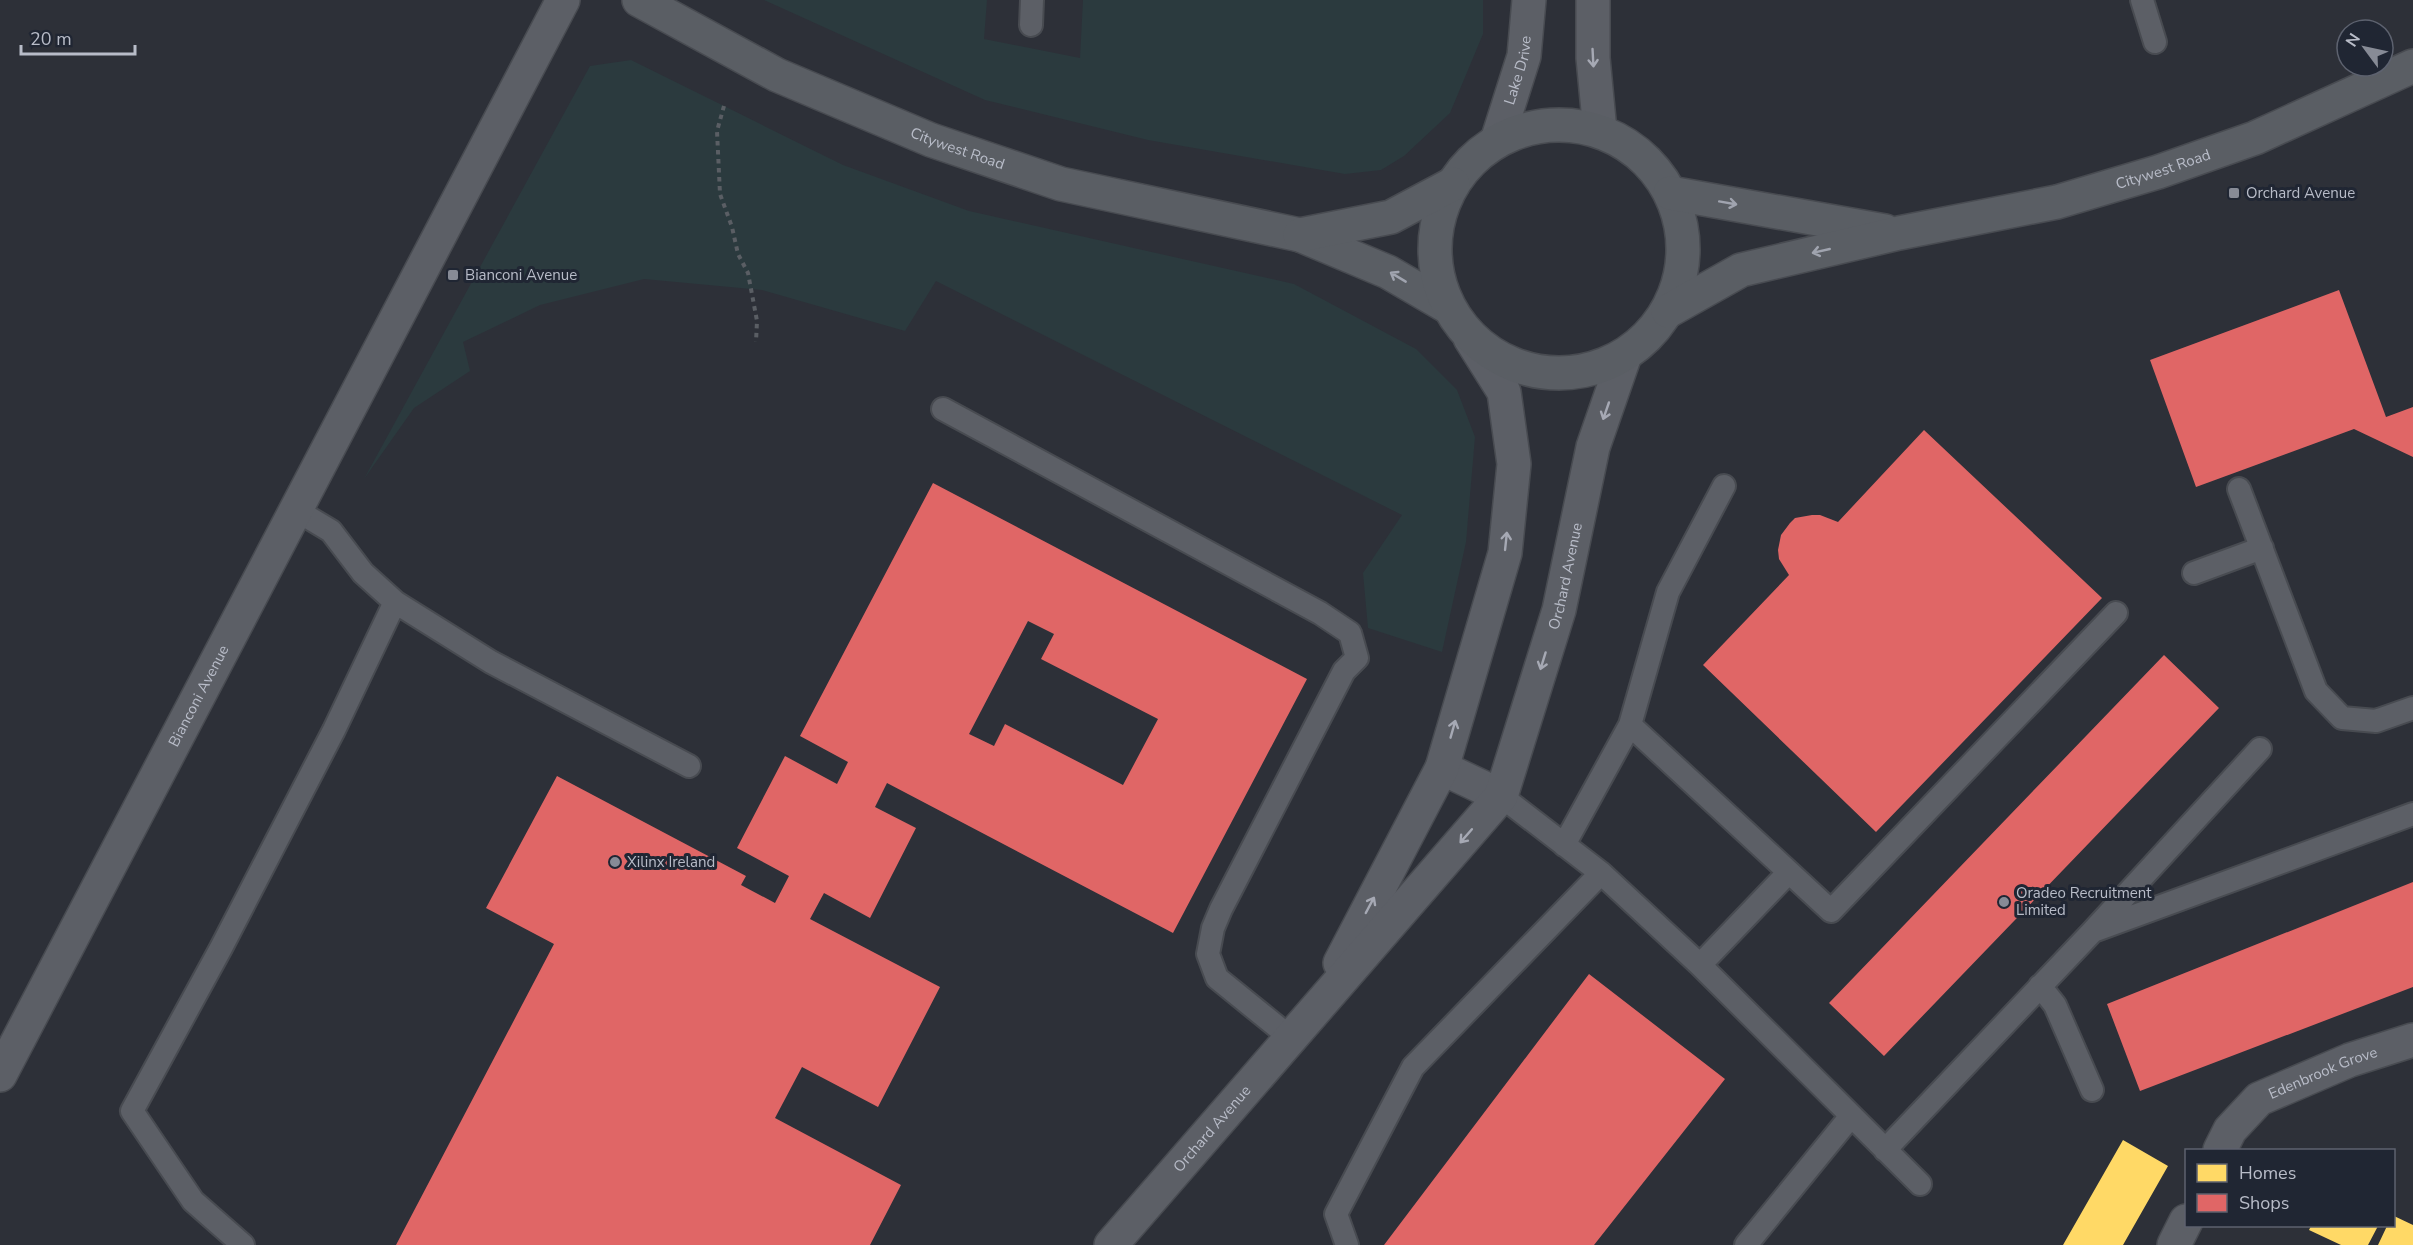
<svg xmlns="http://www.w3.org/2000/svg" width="2413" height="1245" font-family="'Nunito Sans',sans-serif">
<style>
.green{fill:#2b3a3e}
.homes{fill:#ffd966}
.shops{fill:#e06666;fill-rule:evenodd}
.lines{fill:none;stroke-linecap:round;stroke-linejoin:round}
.service-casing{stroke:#484b51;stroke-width:26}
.minor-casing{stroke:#484b51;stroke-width:36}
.secondary-casing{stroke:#484b51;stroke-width:36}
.path{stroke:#5a5e64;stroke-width:4;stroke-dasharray:4.5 4.5;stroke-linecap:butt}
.service{stroke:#5c5f66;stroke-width:22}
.minor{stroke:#5c5f66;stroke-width:33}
.secondary{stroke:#5a5e64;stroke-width:33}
.oneway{stroke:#a6a9b4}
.oneway2{stroke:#a0a4af}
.poi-dot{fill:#878b96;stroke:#202633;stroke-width:2}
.labels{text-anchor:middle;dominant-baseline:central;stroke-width:6;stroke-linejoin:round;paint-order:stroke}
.street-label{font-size:15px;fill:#b8bcc8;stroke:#202633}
.poi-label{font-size:15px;fill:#b8bcc8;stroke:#202633;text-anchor:start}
</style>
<rect width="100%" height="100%" fill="#2d3038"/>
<path class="green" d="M764,0h223l-3,39 96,19 3,-58h400v34l-33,79 -46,43 -23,14 -36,4 -197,-34 -163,-40z
M631,60l212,105 126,46 325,73 122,65 41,41 18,47 -9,105 -24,110 -74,-24 -5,-55 39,-58 -466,-234 -31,50 -143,-41 -118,-11 -104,26 -77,37 7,29 -56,37 -50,71 226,-413z"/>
<path class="homes" d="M2123,1140l45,26 -45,79h-60z
M2394,1216l19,9v20h-35l9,-19h7z
M2311,1226h67l-10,19h-27l-32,-15z"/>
<path class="shops" d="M2339,290l47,127 27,-10v50l-59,-28 -158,58 -46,-127z
M1924,430l178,168 -226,234 -173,-167 86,-90 -10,-16 -1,-9 3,-15 9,-12 5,-5 17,-3h8l18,7z
M933,483l374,196 -134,254 -286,-150 -12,24 41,21 -46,90 -46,-25 -14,26 130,68 -62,120 -76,-40 -27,51 126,67 -31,60h-474l158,-301 -68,-36 71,-132 189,100 -5,9 34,18 14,-27 -52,-28 48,-92 52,28 11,-22 -48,-26zM1028,621l26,13 -13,25 117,60 -35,66 -118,-61 -11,22 -25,-12z
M2164,655l55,53 -335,348 -55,-53z
M2413,882v105l-273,104 -33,-87z
M1589,974l136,105 -131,166h-210z"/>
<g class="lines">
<g class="service-casing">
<path id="service" d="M2142,0l13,42
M1031,25l1,-25
M943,409l377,204 30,20 7,25 -13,13 -123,238 -8,19 -5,26 9,24 74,60
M2239,489l77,202 26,27 34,3 37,-13
M296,510l35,21 32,42 32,29 96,60 198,104
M2194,573l68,-25
M1630,725l159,147
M1501,796l100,77 99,92 220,219
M1564,845l66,-120 38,-133 56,-106
M2096,930l317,-116
M1700,965l89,-93 42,39 285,-298
M2040,986l15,19 37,85
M1885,1150l207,-218 168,-183
M243,1245l-50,-44 -61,-90 89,-163 113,-218 61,-128
M1347,1245l-11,-31 77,-147 188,-194
M1746,1245l105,-129"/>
</g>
<g class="minor-casing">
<g id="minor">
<path d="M1593,0v58l7,73"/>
<path id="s1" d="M1497,141l27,-85 5,-56"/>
<path d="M1442,768l59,28"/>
<path d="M1340,963l102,-195 63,-215 9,-89 -10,-72 -34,-54"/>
<path id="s2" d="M0,1075l563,-1075"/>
<path id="s3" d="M2220,1150l10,-20 29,-31 91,-39 63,-20"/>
<path id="s4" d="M1111,1245l390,-449 58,-186 34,-163 32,-92"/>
<path d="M2174,1245l12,-24"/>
</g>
</g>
<g class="secondary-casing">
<g id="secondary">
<path id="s5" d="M639,0l138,75 154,65 130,44 239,51 88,37 60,35"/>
<circle cx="1559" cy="249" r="124"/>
<path d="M1670,193l215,38"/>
<path d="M1300,235l91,-18 62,-33"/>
<path id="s6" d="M1668,311l73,-41 158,-37 158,-31 101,-30 97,-34 158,-72"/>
</g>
</g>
<path class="path" d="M724,106l-7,25 3,63 12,33 6,27 10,19 9,48 -1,21"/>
<use href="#service" class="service"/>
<use href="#minor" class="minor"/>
<use href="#secondary" class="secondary"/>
</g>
<defs><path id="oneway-shaft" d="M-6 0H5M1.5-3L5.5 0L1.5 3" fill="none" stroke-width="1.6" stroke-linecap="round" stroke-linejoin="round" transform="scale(1.5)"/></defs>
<g class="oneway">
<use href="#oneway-shaft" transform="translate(1593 58) rotate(87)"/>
<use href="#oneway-shaft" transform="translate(1606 411) rotate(109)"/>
<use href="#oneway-shaft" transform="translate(1506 541) rotate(-84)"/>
<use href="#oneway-shaft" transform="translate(1543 661) rotate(107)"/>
<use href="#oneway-shaft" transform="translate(1453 729) rotate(-74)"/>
<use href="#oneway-shaft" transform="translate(1466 836) rotate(131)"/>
<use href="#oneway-shaft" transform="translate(1370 905) rotate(-62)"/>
</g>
<g class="oneway2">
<use href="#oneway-shaft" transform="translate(1728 203) rotate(10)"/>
<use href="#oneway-shaft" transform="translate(1821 251) rotate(167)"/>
<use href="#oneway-shaft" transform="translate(1398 277) rotate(-149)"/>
</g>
<g class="poi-dot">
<rect x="2228" y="187" width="12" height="12" rx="3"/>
<rect x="447" y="269" width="12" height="12" rx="3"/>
<circle cx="615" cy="862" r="6"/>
<circle cx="2004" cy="902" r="6"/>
</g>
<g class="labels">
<g class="street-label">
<text stroke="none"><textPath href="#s1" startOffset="74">Lake Drive</textPath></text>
<text stroke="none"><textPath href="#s5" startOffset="352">Citywest Road</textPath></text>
<text stroke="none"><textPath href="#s6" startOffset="518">Citywest Road</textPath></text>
<text stroke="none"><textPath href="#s4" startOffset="824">Orchard Avenue</textPath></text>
<text stroke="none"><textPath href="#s2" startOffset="428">Bianconi Avenue</textPath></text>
<text stroke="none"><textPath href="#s3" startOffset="134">Edenbrook Grove</textPath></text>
<text stroke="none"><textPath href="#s4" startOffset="154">Orchard Avenue</textPath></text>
</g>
<g class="poi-label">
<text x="2246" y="193">Orchard Avenue</text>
<text x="465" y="275">Bianconi Avenue</text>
<text x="627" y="862">Xilinx Ireland</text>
<text x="2016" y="893">Oradeo Recruitment<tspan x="2016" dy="17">Limited</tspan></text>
</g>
</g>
<rect x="2185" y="1149" width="210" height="78" fill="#202633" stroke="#5d626f" stroke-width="1.5"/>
<rect x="2197" y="1164" width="30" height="18" fill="#ffd966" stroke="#5d626f" stroke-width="1.5"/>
<text x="2239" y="1179" font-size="18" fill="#b8bcc8">Homes</text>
<rect x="2197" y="1194" width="30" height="18" fill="#e06666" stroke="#5d626f" stroke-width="1.5"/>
<text x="2239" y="1209" font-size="18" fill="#b8bcc8">Shops</text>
<g transform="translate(2365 48) rotate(303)"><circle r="28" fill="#202633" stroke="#5d626f" stroke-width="1.5"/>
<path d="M0-4.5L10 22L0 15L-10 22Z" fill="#878b96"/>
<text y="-9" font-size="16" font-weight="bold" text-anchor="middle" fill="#b8bcc8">N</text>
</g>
<path d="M21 45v9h114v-9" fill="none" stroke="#b8bcc8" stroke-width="3"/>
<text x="30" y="45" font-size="18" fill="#b8bcc8" stroke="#202633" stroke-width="4.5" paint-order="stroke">20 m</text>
</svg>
